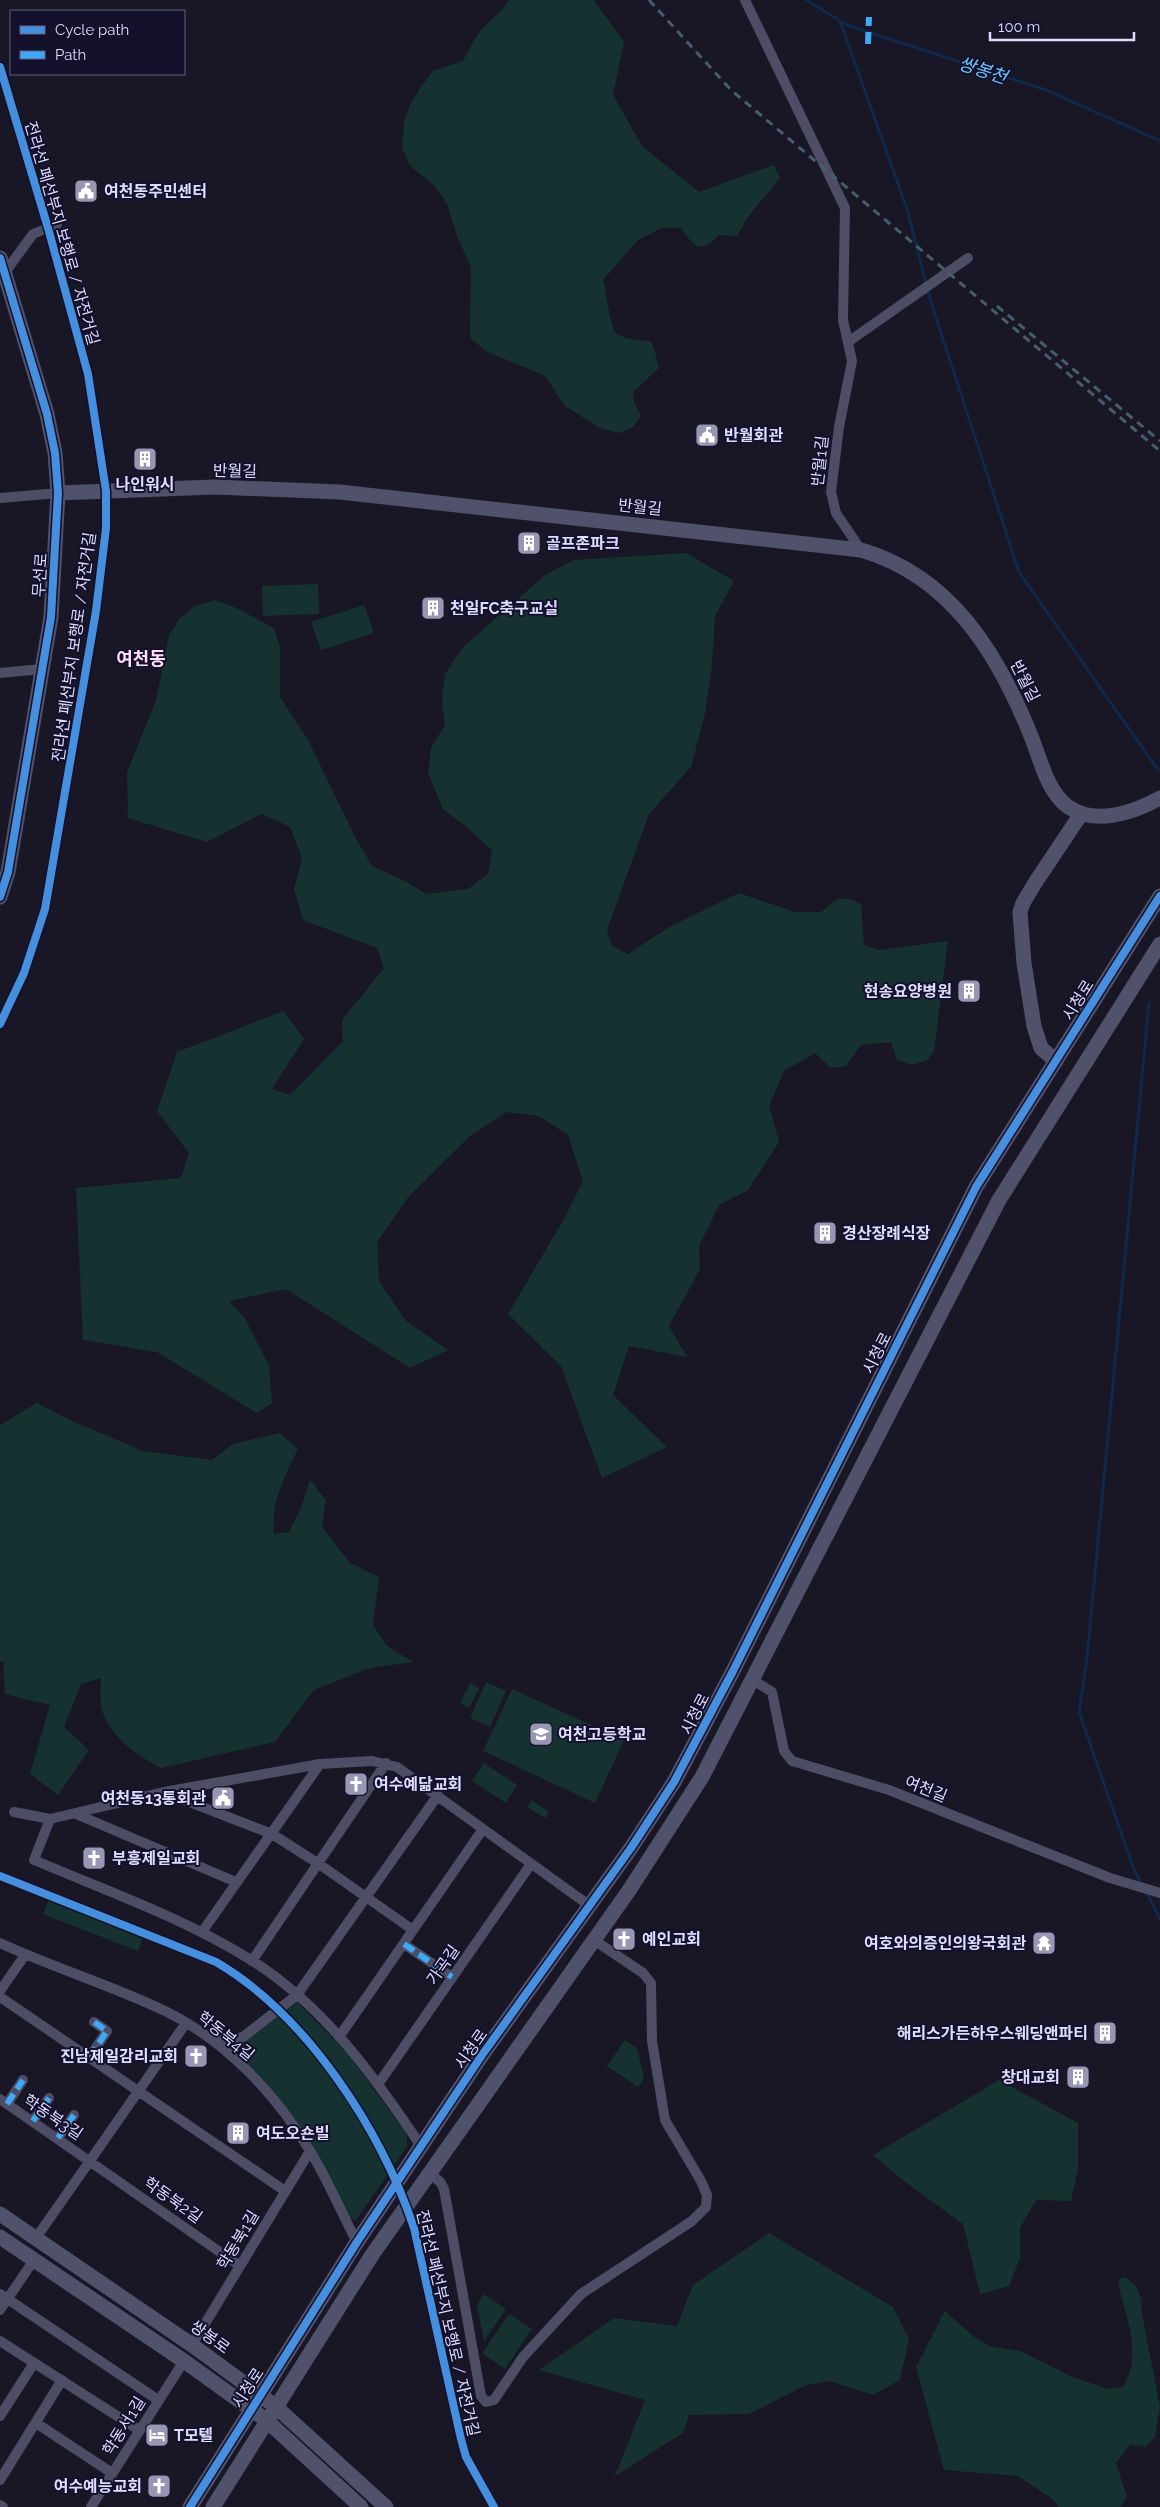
<svg xmlns="http://www.w3.org/2000/svg" width="1160" height="2507" font-family="Raleway,'Noto Sans KR',sans-serif">
<style>
.green{fill:#153230}
.lines{fill:none;stroke-linecap:round;stroke-linejoin:round}
.stream{stroke:#0e294b;stroke-width:3}
.street{stroke:#4d4d66;stroke-width:10}
.secondary{stroke:#50526c;stroke-width:15}
.rail{stroke:#455e6e;stroke-width:3;stroke-dasharray:8 6;stroke-linecap:butt}
.quiet{stroke:#3fa9f5;stroke-width:6;stroke-dasharray:12 6;stroke-linecap:butt}
.cycleway-casing{stroke:#14112c;stroke-width:11}
.cycleway{stroke:#468fdf;stroke-width:8}
.labels{text-anchor:middle;dominant-baseline:central;stroke-width:4;stroke-linejoin:round;paint-order:stroke}
.poi-label{font-size:16px;font-weight:bold;fill:#dddcff;stroke:#14112c;text-anchor:start}
.street-label{font-size:16px;fill:#dddcff;stroke:#14112c}
.water-label{font-size:18px;font-style:italic;fill:#6ac7ff;stroke:#14112c}
.neighbourhood-label{font-size:18px;font-weight:bold;fill:#ffdef6;stroke:#14112c}
</style>
<rect width="100%" height="100%" fill="#191726"/>
<path class="green" d="M509,0h85l30,42 -11,53 29,51 57,46 75,-27 6,13 -32,39 -11,19 -18,-1c-19,19 -23,14 -38,-7h-20l-23,12 -35,40c4,17 6,37 12,53l13,6 22,2 4,7 5,20 -26,24 1,10 7,14 -8,11 -14,6 -19,-5 -35,-22 -20,-30 -59,-25 -16,-13 1,-71 -14,-31 -10,-32 -13,-19 -23,-18 -9,-19 2,-26 6,-17 10,-17 13,-17 30,-10c7,-13 13,-27 24,-37 9,-9 16,-13 22,-24z
M686,553l48,28 -19,35 -3,49 -7,49 -14,53 -42,47 -42,116 5,16 16,8 43,-28 68,-33 56,19h26l16,-13h13l11,5 3,41 15,5 69,-9 -14,110 -6,9 -16,5 -15,-5 -6,-18 -30,3 -15,21 -15,2 -16,-15 -31,18 -15,35 10,36 -31,48 -29,15 -20,41 1,23 -31,57 18,31 -58,-11 -16,49 54,52 -65,31 -41,-112 -53,-52 56,-95 19,-38 -15,-46 -29,-19 -32,-4 -36,23 -62,61 -32,46 2,39 27,40 42,29 -38,18 -124,-79 -57,12 15,16 25,49 3,37 -15,10 -100,-61 -74,-12 -7,-152 105,-10 8,-25 -32,-42 20,-59 107,-41 20,28 -32,50 18,6 53,-54 -1,-21 42,-52 -7,-20 -74,-28 -9,-31 8,-31 -12,-31 -28,-13 -55,28 -79,-24 -1,-46 29,-71 13,-66 11,-17 15,-12 20,-6 19,7 40,21 6,19v50l28,43 47,97 17,29 35,16 19,12 42,-5 20,-15 4,-23 -23,-22 -26,-20 -15,-36 3,-25 14,-23 -3,-26 3,-25 18,-27 57,-50 25,-22 29,-15z
M318,584l1,30 -56,2 -1,-30z
M364,605l10,28 -53,17 -10,-28z
M37,1403l33,17 73,31 69,9 21,-16 46,-11 19,16c-14,28 -27,54 -24,85l15,-2 12,-24 9,-28 16,20 -4,27 28,36 29,14 -6,48 13,20 27,17 -43,6 -56,22 -39,52 -114,26c-24,-13 -48,-28 -58,-55 -4,-9 -2,-24 -2,-35l-20,6 -17,43 25,23 -31,45 -28,-21 20,-69 -45,-11 -2,-33 -3,1v-237z
M486,1682l20,9 -16,36 -20,-9z
M470,1683l9,5 -10,20 -9,-5z
M512,1689l112,51 -29,63 -112,-52z
M484,1763l33,22 -11,18 -34,-22z
M532,1800l17,12 -4,6 -18,-11z
M49,1899l94,37 -5,15 -95,-37z
M297,2002l50,51 60,81v13l-51,73 -9,-4 -28,-57 -98,-116 23,-2z
M625,2040l12,8 7,31 -6,8 -31,-21z
M999,2080l79,43v45l-7,33 -35,-1 -16,28v30l-11,28 -29,8 -17,-70 -59,-43 -31,-26z
M769,2233l124,74 16,32 -9,41 -27,15 -43,-14 -24,4 -57,29 -60,1 -6,18 -68,43 30,-76 -106,-30 75,-52 63,8 16,-41z
M1123,2277c16,6 19,20 19,36l18,94 -5,30 -9,9 -16,-1 -14,18 11,34 -7,10h-61l-8,-9 -33,-22 -74,-6 -28,-103 29,-56 28,25 16,10 31,5 53,26 35,12 15,-2c15,-25 9,-54 1,-81 -2,-9 -6,-18 -5,-27z
M484,2294l22,15 -22,32 -7,-36z
M509,2314l23,15 -27,40 -23,-16z"/>
<g class="lines">
<path class="stream" d="M806,0l41,25 199,65 114,51
M840,21l67,188 22,87 90,276 139,198
M1141,1883l-8,-16 -54,-155 8,-54 62,-655
M1147,1893l13,26"/>
<path class="street" d="M745,0l100,208 -2,112 9,41 -13,66 -8,65 5,21 25,37
M3,275l30,-41 24,-10
M848,342l120,-84
M0,498l58,-5
M0,673l42,-4
M753,1680l19,12 12,59 8,10 97,29 221,88 50,15
M164,1792l108,42 47,30 94,66
M14,1812l36,7
M76,1814l160,68
M202,1932l118,-168
M0,1943c54,25 111,42 165,68 60,29 111,83 145,140 18,29 31,61 47,91
M404,1944l48,33
M252,1961l134,-198
M0,1991l25,-36
M0,1997l285,194
M339,2037l144,-208
M211,2039l16,1 16,-3 54,-42 141,-200
M89,2058l18,-27 -13,-9
M379,2083l152,-219
M0,2099l240,167
M7,2104l16,-24
M33,2121l16,-23
M58,2138l16,-23
M421,2146c-46,-69 -98,-141 -170,-186 -67,-42 -144,-69 -217,-100l16,-41 114,-27 156,-28 52,-3 25,6 193,139
M429,2172l12,11 3,6 37,207 5,6 8,-2 29,-43 58,-63 111,-73 14,-14 1,-12 -6,-14 -36,-61 -13,-79 -1,-58 -8,-10 -49,-33
M36,2238l150,-215
M0,2294l158,106
M0,2310l34,-50
M0,2341l139,89
M192,2345l118,-194
M0,2416l34,-53
M36,2423l76,50
M0,2480l62,-100
M0,2505l3,2
M91,2507l93,-146"/>
<path class="secondary" d="M0,258l47,156 8,39 3,40 -7,124 -43,255 -8,25
M58,493l156,-6 126,5 521,58c90,26 137,104 170,186 9,22 16,55 36,70 27,20 66,7 93,-8
M1056,1061l-15,-13 -7,-22 -10,-63 -4,-51 3,-9 12,-20 46,-69
M0,2214l192,131 83,61 111,101
M0,2237l184,124 82,59 95,87
M190,2507l167,-265 125,-187 149,-207 43,-66 59,-111 243,-484 184,-291
M213,2507l159,-252 258,-366 72,-112 297,-577 161,-256"/>
<path class="rail" d="M649,0l82,90 429,361
M997,306l163,135"/>
<path class="quiet" d="M868,44l1,-27
M404,1944l48,33
M89,2058l18,-27 -13,-9
M7,2104l16,-24
M33,2121l16,-23
M58,2138l16,-23"/>
<g class="cycleway-casing">
<path id="cycleway" d="M0,67l48,161 40,146 18,117v37l-10,83 -51,298 -21,64 -24,51
M0,258l47,156 8,39 3,40 -7,124 -43,255 -8,25
M0,1876l216,86c91,53 165,168 198,266l47,211 5,18 28,50
M190,2507l167,-265 125,-187 149,-207 43,-66 59,-111 243,-484 184,-291"/>
</g>
<use href="#cycleway" class="cycleway"/>
</g>
<defs>
<g id="civic-square" transform="scale(1.25)"><rect x="-9" y="-9" width="18" height="18" rx="4" fill="#9897b3" stroke="#14112c"/><path d="M-.6-6.5H3V-4.5H.6V-3L4-1V1h2V6H-6V1h2V-1L-.6-3ZM-1.2 2.5V6h2.4V2.5Z" fill="#fff"/></g>
<g id="building-square" transform="scale(1.25)"><rect x="-9" y="-9" width="18" height="18" rx="4" fill="#9897b3" stroke="#14112c"/><path d="M-4-6H4V6H1V3H-1V6H-4ZM-2.5-4.3h1.7v1.8h-1.7ZM.8-4.3h1.7v1.8H.8ZM-2.5-1h1.7V.8h-1.7ZM.8-1h1.7V.8H.8Z" fill="#fff"/></g>
<g id="school-square" transform="scale(1.25)"><rect x="-9" y="-9" width="18" height="18" rx="4" fill="#9897b3" stroke="#14112c"/><path d="M0-5L7-2L0 1L-7-2ZM-4 1L0 2.5L4 1V4Q0 6-4 4Z" fill="#fff"/></g>
<g id="church-square" transform="scale(1.25)"><rect x="-9" y="-9" width="18" height="18" rx="4" fill="#9897b3" stroke="#14112c"/><path d="M-1.2-6h2.4v3.5h3.3v2.4h-3.3V6h-2.4V-.1h-3.3v-2.4h3.3Z" fill="#fff"/></g>
<g id="temple-square" transform="scale(1.25)"><rect x="-9" y="-9" width="18" height="18" rx="4" fill="#9897b3" stroke="#14112c"/><path d="M0-6L5-2H3V0L6.5 2.5H4V6H1.5V3h-3V6H-4V2.5H-6.5L-3 0V-2H-5Z" fill="#fff"/></g>
<g id="hotel-square" transform="scale(1.25)"><rect x="-9" y="-9" width="18" height="18" rx="4" fill="#9897b3" stroke="#14112c"/><path d="M-6-4.5h1.5V1H6V5H4.5V3h-9V5H-6ZM-4 0a1.8 1.8 0 1 1 3.6 0ZM.5 0V-2.5h3Q6-2.5 6 0Z" fill="#fff"/></g>
</defs>
<g fill-rule="evenodd">
<use href="#civic-square" x="86" y="191"/>
<use href="#civic-square" x="707" y="435"/>
<use href="#building-square" x="145" y="459"/>
<use href="#building-square" x="529" y="543"/>
<use href="#building-square" x="433" y="608"/>
<use href="#building-square" x="969" y="991"/>
<use href="#building-square" x="825" y="1233"/>
<use href="#school-square" x="541" y="1734"/>
<use href="#church-square" x="356" y="1784"/>
<use href="#civic-square" x="223" y="1798"/>
<use href="#church-square" x="94" y="1858"/>
<use href="#church-square" x="624" y="1939"/>
<use href="#temple-square" x="1044" y="1943"/>
<use href="#building-square" x="1105" y="2033"/>
<use href="#church-square" x="196" y="2056"/>
<use href="#building-square" x="1078" y="2077"/>
<use href="#building-square" x="238" y="2133"/>
<use href="#hotel-square" x="157" y="2435"/>
<use href="#church-square" x="159" y="2486"/>
</g>
<g class="labels">
<g class="poi-label">
<text x="104" y="191">여천동주민센터</text>
<text x="724" y="435">반월회관</text>
<text x="145" y="484" text-anchor="middle">나인워시</text>
<text x="546" y="543">골프존파크</text>
<text x="450" y="608">천일FC축구교실</text>
<text x="952" y="991" text-anchor="end">현송요양병원</text>
<text x="842" y="1233">경산장례식장</text>
<text x="558" y="1734">여천고등학교</text>
<text x="374" y="1784">여수예닮교회</text>
<text x="206" y="1798" text-anchor="end">여천동13통회관</text>
<text x="112" y="1858">부흥제일교회</text>
<text x="642" y="1939">예인교회</text>
<text x="1026" y="1943" text-anchor="end">여호와의증인의왕국회관</text>
<text x="1088" y="2033" text-anchor="end">해리스가든하우스웨딩앤파티</text>
<text x="178" y="2056" text-anchor="end">진남제일감리교회</text>
<text x="1060" y="2077" text-anchor="end">창대교회</text>
<text x="256" y="2133">여도오숀빌</text>
<text x="174" y="2435">T모텔</text>
<text x="142" y="2486" text-anchor="end">여수예능교회</text>
</g>
<g class="street-label">
<text transform="translate(62 233) rotate(74)">전라선 폐선부지 보행로 / 자전거길</text>
<text transform="translate(820 461) rotate(-84)">반월1길</text>
<text transform="translate(235 471) rotate(1)">반월길</text>
<text transform="translate(640 507) rotate(6)">반월길</text>
<text transform="translate(40 575) rotate(-86)">무선로</text>
<text transform="translate(74 647) rotate(-82)">전라선 폐선부지 보행로 / 자전거길</text>
<text transform="translate(1025 681) rotate(63)">반월길</text>
<text transform="translate(1078 1000) rotate(-58)">시청로</text>
<text transform="translate(877 1353) rotate(-63)">시청로</text>
<text transform="translate(695 1714) rotate(-63)">시청로</text>
<text transform="translate(926 1789) rotate(22)">여천길</text>
<text transform="translate(443 1965) rotate(-55)">가곡길</text>
<text transform="translate(226 2036) rotate(39)">학동북4길</text>
<text transform="translate(471 2049) rotate(-55)">시청로</text>
<text transform="translate(53 2117) rotate(34)">학동북3길</text>
<text transform="translate(173 2200) rotate(35)">학동북2길</text>
<text transform="translate(238 2240) rotate(-59)">학동북1길</text>
<text transform="translate(448 2323) rotate(77)">전라선 폐선부지 보행로 / 자전거길</text>
<text transform="translate(210 2337) rotate(36)">쌍봉로</text>
<text transform="translate(248 2388) rotate(-57)">시청로</text>
<text transform="translate(124 2426) rotate(-58)">학동서1길</text>
</g>
<g class="water-label">
<text transform="translate(983 70) rotate(18)">쌍봉천</text>
</g>
<g class="neighbourhood-label">
<text x="141" y="658">여천동</text>
</g>
</g>
<rect x="10" y="10" width="175" height="65" fill="#14112c" stroke="#646280"/>
<rect x="20" y="26" width="25" height="8" fill="#468fdf" stroke="#646280"/>
<text x="55" y="35" font-size="15" fill="#dddcff">Cycle path</text>
<rect x="20" y="51" width="25" height="8" fill="#3fa9f5" stroke="#646280"/>
<text x="55" y="60" font-size="15" fill="#dddcff">Path</text>
<path d="M990 32v8h144v-8" fill="none" stroke="#dddcff" stroke-width="2.5"/>
<text x="998" y="32" font-size="15" fill="#dddcff" stroke="#14112c" stroke-width="4" paint-order="stroke">100 m</text>
</svg>
